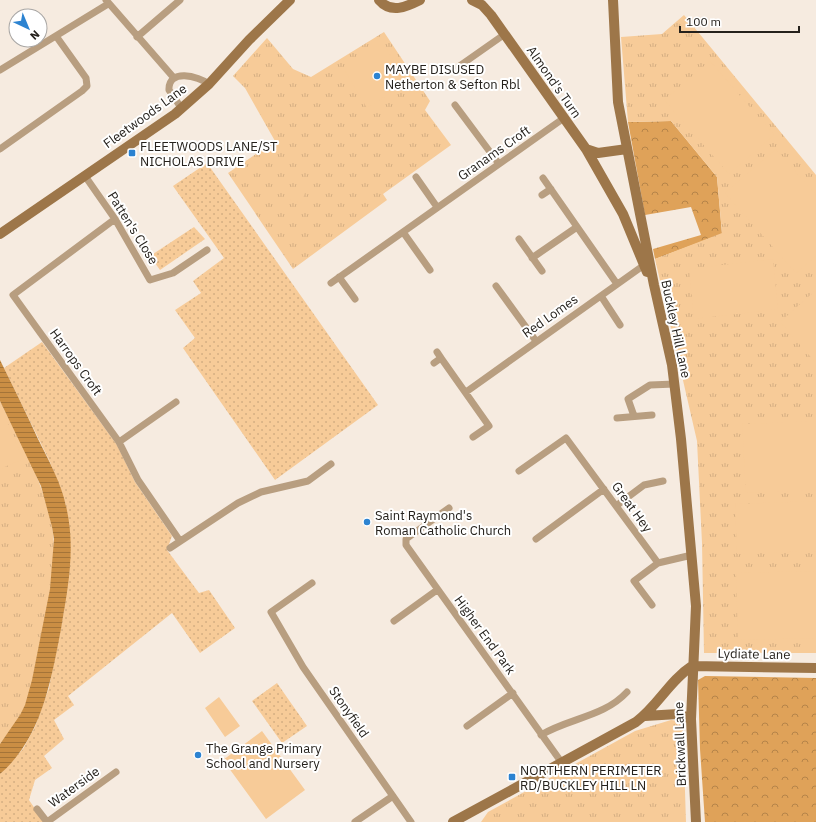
<svg xmlns="http://www.w3.org/2000/svg" width="816" height="822" font-family="'IBM Plex Sans',sans-serif">
<style>
.grass{fill:url(#grass-dots)}
.forest{fill:url(#forest-crowns)}
.park{fill:url(#park-tufts)}
.garden{fill:#f7cb98}
.water{fill:url(#water-rules)}
.lines{fill:none;stroke-linecap:round;stroke-linejoin:round}
.street{stroke:#b89e80;stroke-width:7}
.secondary{stroke:#9d7649;stroke-width:10}
.poi-dot{fill:#2c83d1;stroke:#fff;stroke-width:1.5}
.labels{text-anchor:middle;dominant-baseline:central;stroke-width:4;stroke-linejoin:round;paint-order:stroke}
.poi-label{font-size:13px;fill:#25211c;stroke:#fff;text-anchor:start}
.street-label{font-size:13px;fill:#25211c;stroke:#fff}
</style>
<defs>
<pattern id="grass-dots" width="8" height="8" patternUnits="userSpaceOnUse"><rect width="8" height="8" fill="#f7cb98"/><path d="M2 2h.1M6 6h.1" fill="none" stroke="#d4ae82" stroke-width="1.8" stroke-linecap="round"/></pattern>
<pattern id="forest-crowns" width="20" height="18" patternUnits="userSpaceOnUse"><rect width="20" height="18" fill="#dfa259"/><path d="M2 6a3 3 0 1 1 6 0M12 15a3 3 0 1 1 6 0" fill="none" stroke="#b58449"/></pattern>
<pattern id="park-tufts" width="24" height="20" patternUnits="userSpaceOnUse"><rect width="24" height="20" fill="#f7cb98"/><path d="M3 7l-1-3M5 7V3M7 7l1-3M15 17l-1-3M17 17v-4M19 17l1-3" fill="none" stroke="#d4ae82"/></pattern>
<pattern id="water-rules" width="6" height="5" patternUnits="userSpaceOnUse"><rect width="6" height="5" fill="#ca8e44"/><path d="M0 2.5h6" fill="none" stroke="#a47438"/></pattern>
</defs>
<rect width="100%" height="100%" fill="#f6ebe0"/>
<path class="grass" d="M207,163l171,242 -103,75 -92,-132 12,-10 -20,-28 26,-17 -8,-12 31,-23 -51,-72z
M194,227l11,12 -45,31 -10,-14z
M42,342l75,103 18,37 37,54 -5,14 32,43 10,-3 26,38 -35,25 -28,-40 -104,83 6,9 -20,15 10,19 -20,17 8,12 -17,12 -6,20 15,22h-44v-48l23,-25 12,-22 14,-39 15,-78 2,-105 -16,-43 -46,-94z
M277,683l30,43 -25,17 -30,-42z"/>
<path class="forest" d="M671,121l46,56 5,57 -67,25 -2,-10 48,-14 -10,-28 -46,8 -17,-93z
M705,676l111,2v144h-111l-5,-73 -2,-69z"/>
<path class="park" d="M684,15l132,160v478h-112l-2,-110 -5,-102 -42,-182 67,-26 -5,-56 -46,-56 -43,1 -7,-85 41,-3z
M384,32l46,69 -5,9 26,35 -68,49 4,6 -94,69 -65,-96 47,-32 -30,-53 -12,-12 34,-38 26,31 18,8z
M0,401c20,40 44,81 52,126 7,34 -8,99 -16,135 -3,14 -5,30 -11,44 -6,13 -16,26 -25,38z
M671,720l8,1 4,9 3,92h-205l7,-10 147,-81z"/>
<path class="garden" d="M384,45l24,37 -41,26 -22,-37z
M710,61l64,74 -45,39 -65,-74z
M776,149l40,46v61l-20,17 -71,-80z
M299,187l6,6 -4,10 -14,-4v-8z
M773,259l5,50 -84,10 -5,-50z
M816,290v73l-36,-41z
M4,415l19,44 -23,10v-52z
M816,421v69l-70,3 -4,-69z
M816,501v50l-79,3 -2,-50z
M816,571v67l-78,2 -2,-67z
M219,697l21,29 -15,11 -20,-29z
M262,731l43,59 -39,29 -43,-59z"/>
<path class="water" d="M0,360c13,26 26,53 38,79 11,22 23,44 28,67 10,42 2,81 -5,123 -10,51 -19,109 -61,145v-30l20,-29 5,-10 7,-25 18,-91 4,-50 -2,-12 -11,-41 -41,-85z"/>
<g class="lines">
<path class="street" d="M106,0l68,78
M137,37l43,-37
M458,67l47,-33
M0,70l108,-66
M455,105l44,59
M182,109l-13,-19c-1,-22 29,-14 40,-6
M0,149l82,-58 5,-5 -1,-8 -30,-42
M85,176l30,43 35,61 23,-7 34,-23
M416,177l21,30
M543,178l74,106
M542,195l9,-6
M115,219l-102,76 106,147 19,38 42,61
M403,232l27,38
M519,239l23,32
M532,258l45,-31
M339,277l16,22
M331,283l233,-165
M496,286l40,55
M601,296l19,29
M441,358l48,68 -16,11
M434,363l7,-5 -4,-6
M466,392l181,-129
M634,416l-6,-17 22,-14 25,-1
M617,418l35,-3
M119,442l57,-40
M519,471l47,-33 92,125 34,-8
M616,506l28,-21 19,-4
M449,508l-43,31v6l156,218
M536,539l68,-50
M170,548l68,-45 23,-11 47,-11 23,-17
M312,583l-41,29 32,55 108,155
M652,605l-18,-24 24,-18
M394,621l43,-31
M467,726l46,-33
M541,735c28,-17 63,-18 86,-43
M37,809l10,13
M47,822l69,-50
M355,822l38,-26"/>
<path class="secondary" d="M379,0c12,14 27,7 41,0
M472,0l10,5 9,10 95,134 12,4 29,-4
M613,0l5,102 36,183 18,80 9,74 15,167 -5,113 5,103
M586,149l37,65 24,58
M0,234l175,-120 34,-30 40,-44 41,-40
M692,666l124,2
M645,716l33,-2 13,5
M453,822l183,-100c22,-16 33,-41 56,-56"/>
</g>
<g class="poi-dot">
<circle cx="377" cy="76" r="4"/>
<rect x="128" y="149" width="8" height="8" rx="2"/>
<circle cx="367" cy="522" r="4"/>
<circle cx="198" cy="755" r="4"/>
<rect x="508" y="773" width="8" height="8" rx="2"/>
</g>
<g class="labels">
<g class="poi-label">
<text x="385" y="69">MAYBE DISUSED<tspan x="385" dy="15">Netherton &amp; Sefton Rbl</tspan></text>
<text x="140" y="146">FLEETWOODS LANE/ST<tspan x="140" dy="15">NICHOLAS DRIVE</tspan></text>
<text x="375" y="515">Saint Raymond's<tspan x="375" dy="15">Roman Catholic Church</tspan></text>
<text x="206" y="748">The Grange Primary<tspan x="206" dy="15">School and Nursery</tspan></text>
<text x="520" y="770">NORTHERN PERIMETER<tspan x="520" dy="15">RD/BUCKLEY HILL LN</tspan></text>
</g>
<g class="street-label">
<text transform="translate(554 82) rotate(55)">Almond's Turn</text>
<text transform="translate(145 116) rotate(-36)">Fleetwoods Lane</text>
<text transform="translate(494 153) rotate(-35)">Granams Croft</text>
<text transform="translate(133 228) rotate(58)">Patten's Close</text>
<text transform="translate(550 316) rotate(-35)">Red Lomes</text>
<text transform="translate(676 329) rotate(78)">Buckley Hill Lane</text>
<text transform="translate(76 362) rotate(54)">Harrops Croft</text>
<text transform="translate(632 507) rotate(54)">Great Hey</text>
<text transform="translate(485 635) rotate(54)">Higher End Park</text>
<text transform="translate(754 654) rotate(1)">Lydiate Lane</text>
<text transform="translate(349 712) rotate(55)">Stonyfield</text>
<text transform="translate(680 744) rotate(-92)">Brickwall Lane</text>
<text transform="translate(74 787) rotate(-36)">Waterside</text>
</g>
</g>
<g transform="translate(28 28) rotate(136)"><circle r="19" fill="#ffffff" stroke="#a8a6a4"/>
<path d="M0-3L7 15L0 10L-7 15Z" fill="#2c83d1"/>
<text y="-6" font-size="11" font-weight="bold" text-anchor="middle" fill="#25211c">N</text>
</g>
<path d="M680 26v6h119v-6" fill="none" stroke="#25211c" stroke-width="2"/>
<text x="686" y="26" font-size="12" fill="#25211c" stroke="#ffffff" stroke-width="3" paint-order="stroke">100 m</text>
</svg>
